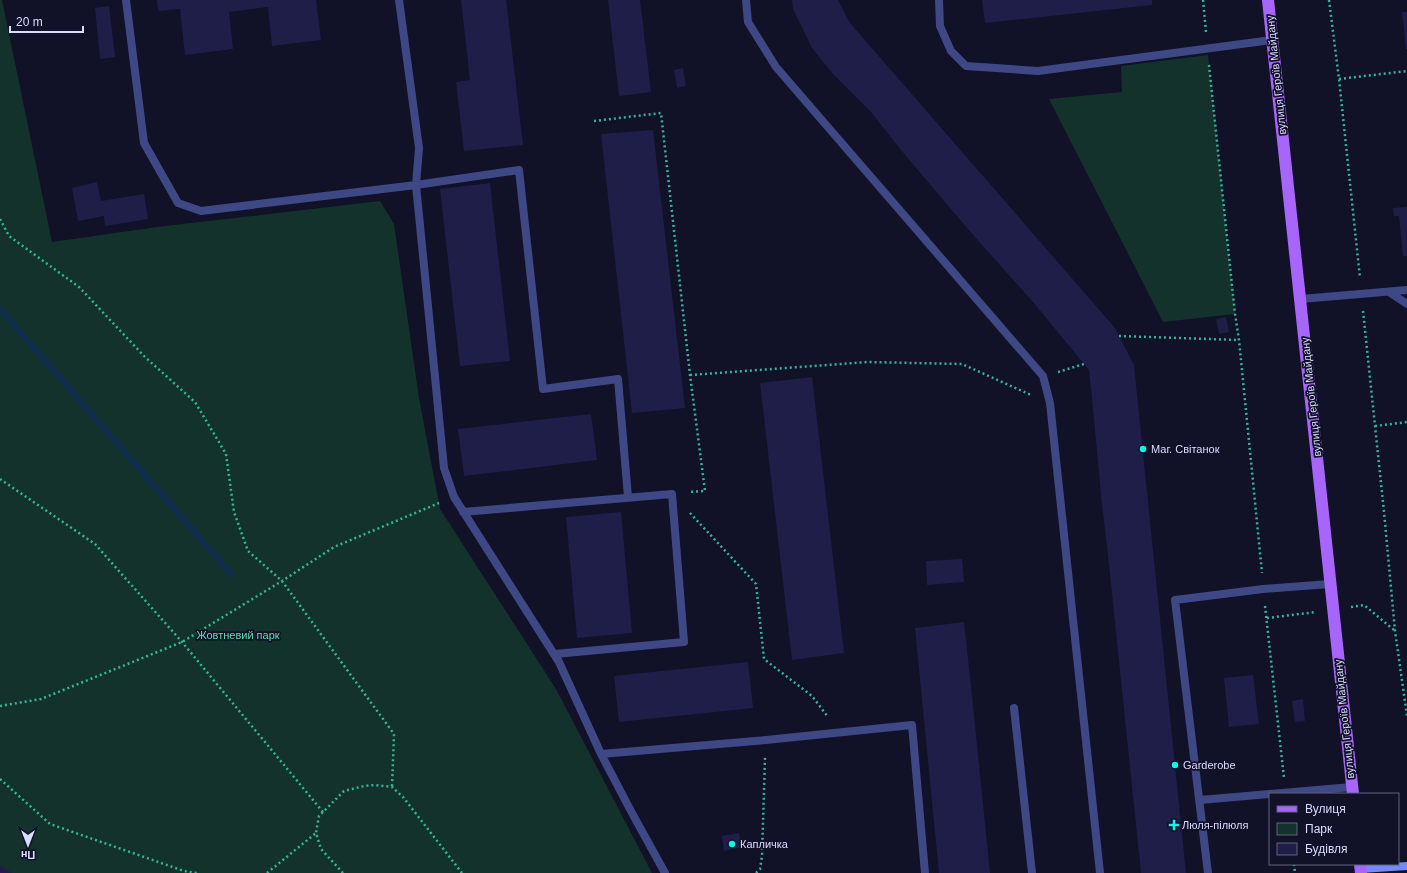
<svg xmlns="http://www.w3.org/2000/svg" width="1407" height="873" font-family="Arial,sans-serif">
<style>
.green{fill:#14322c}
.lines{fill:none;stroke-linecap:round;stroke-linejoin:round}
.stream{stroke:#0f2e49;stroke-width:7}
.building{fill:#1f1e48}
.path{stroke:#35b698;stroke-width:2.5;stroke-dasharray:2 3;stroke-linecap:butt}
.lane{stroke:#3e4885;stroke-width:8}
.secondary{stroke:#7589fa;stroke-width:8}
.primary{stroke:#a865f9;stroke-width:12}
.poi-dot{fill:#0ef6e4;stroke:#111128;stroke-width:1.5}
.labels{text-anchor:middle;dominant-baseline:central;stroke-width:3.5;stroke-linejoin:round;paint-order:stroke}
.street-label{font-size:11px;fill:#dadcfe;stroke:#111128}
.poi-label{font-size:11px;fill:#dadcfe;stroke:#111128;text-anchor:start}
.park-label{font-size:11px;fill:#67dcaa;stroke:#111128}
</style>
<rect width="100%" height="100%" fill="#111128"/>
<path class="green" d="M0,0h2l50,242 105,-15 223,-26 14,23 25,174 21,111 116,180 96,184h-652z
M1208,55l27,259 -72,8 -114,-223 73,-7 -1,-26z"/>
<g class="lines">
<path class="stream" d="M0,309l231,265"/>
</g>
<path class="building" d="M157,0h159l5,40 -49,6 -4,-39 -39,5 4,37 -48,6 -5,-46 -22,2z
M461,0h45l17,145 -59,6 -8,-69 14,-2z
M608,0h32l11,92 -32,4z
M792,0h46l12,23 265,305 19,37 52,508h-45l-33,-318 -6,-50 -10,-107 -3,-28 -56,-68 -66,-74 -66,-78 -30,-38 -38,-38 -21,-26 -19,-39z
M982,0h170v5l-167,18z
M109,6l6,51 -15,2 -5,-51z
M1402,12h5v37h-1z
M683,68l3,18 -9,2 -3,-18z
M653,130l32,278 -53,5 -31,-279z
M97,182l4,19 43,-7 4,25 -43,7 -1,-10 -26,5 -6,-33z
M490,183l20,178 -50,5 -20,-177z
M1407,207v49h-4l-4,-40h-5l-1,-8z
M1226,317l3,15 -10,2 -3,-15z
M812,377l32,276 -52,7 -32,-277z
M591,414l6,46 -133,16 -6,-47z
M621,512l11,121 -55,5 -11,-121z
M962,559l2,23 -37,3 -1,-24z
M964,622l8,74 18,177h-51l-24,-245z
M748,662l5,46 -134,14 -5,-46z
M1253,675l6,49 -30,3 -5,-49z
M1303,699l2,22 -10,1 -3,-21z
M739,833l3,14 -18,4 -2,-15z
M0,865l12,8h-12z"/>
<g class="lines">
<path class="path" d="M1203,0l3,32
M1329,0l10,79 21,199
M1209,65l26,249 4,26 23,233
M1339,79l68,-8
M594,121l67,-8 29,262 15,116 -16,1
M0,219l9,17 70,51 66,70 50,45 31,52 8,58 14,39 34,30 112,153 -2,53
M1363,311l21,201 11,119 12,85
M1119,336l120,4
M1058,372l26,-8
M690,375l178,-13 94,2 69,31
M1375,426l32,-4
M0,479l95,65 87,98 141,170
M690,513l66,71 8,75 48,37 16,21
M1265,606l19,172
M1351,607l13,-2 30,25
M1267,618l49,-6
M0,706l41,-7 141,-57 100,-61 52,-34 105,-44
M0,779l50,45 134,47 13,2
M1294,864l1,9
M267,873l49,-40
M343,873l-22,-24 -5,-16 3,-17 25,-25 20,-5 11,-1 17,2 11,10 59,76
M756,873l4,-4 2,-13 3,-99"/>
<path class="lane" d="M126,0l18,143 34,60 23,8 215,-26 103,-15 24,219 75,-10 10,118
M399,0l20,148 -3,37 28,283 10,29 105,165 42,92 31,59 33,60
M746,0l2,22 28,45 267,309 7,27 50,470
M939,0l1,26 11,25 15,15 72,5 234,-31
M1389,292l18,12
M1301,299l106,-9
M463,512l209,-18 12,148 -129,12
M1014,708l18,165
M601,754l165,-14 146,-15 13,148
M1200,800l152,-13
M1208,873l-33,-273 88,-11 67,-5"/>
<path class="secondary" d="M1361,869l46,-3"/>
<path class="primary" d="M1268,0l85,794
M1360,864l1,9"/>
</g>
<g class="poi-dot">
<circle cx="1143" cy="449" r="4"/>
<circle cx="1175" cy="765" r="4"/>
<path d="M1172 819h4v4h4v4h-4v4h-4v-4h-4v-4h4z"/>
<circle cx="732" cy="844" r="4"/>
</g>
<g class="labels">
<g class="street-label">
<text transform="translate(1276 75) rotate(-96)">вулиця Героїв Майдану</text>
<text transform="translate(1311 397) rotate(-96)">вулиця Героїв Майдану</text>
<text transform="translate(1344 719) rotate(-96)">вулиця Героїв Майдану</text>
</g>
<g class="poi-label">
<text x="1151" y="449">Маг. Світанок</text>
<text x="1183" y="765">Garderobe</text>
<text x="1182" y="825">Люля-пілюля</text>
<text x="740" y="844">Капличка</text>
</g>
<g class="park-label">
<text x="238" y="635">Жовтневий парк</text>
</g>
</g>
<rect x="1269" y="793" width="130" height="72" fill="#111128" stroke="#61627e"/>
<rect x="1277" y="806" width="20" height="6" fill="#a865f9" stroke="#61627e"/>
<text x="1305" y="813" font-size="12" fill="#dadcfe">Вулиця</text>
<rect x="1277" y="823" width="20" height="12" fill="#14322c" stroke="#61627e"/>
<text x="1305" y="833" font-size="12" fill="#dadcfe">Парк</text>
<rect x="1277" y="843" width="20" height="12" fill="#1f1e48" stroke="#61627e"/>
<text x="1305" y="853" font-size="12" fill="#dadcfe">Будівля</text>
<g transform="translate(28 845) rotate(180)" stroke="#111128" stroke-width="3" paint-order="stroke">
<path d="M0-3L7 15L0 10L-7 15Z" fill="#dadcfe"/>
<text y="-6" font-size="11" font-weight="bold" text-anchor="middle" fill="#dadcfe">Пн</text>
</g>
<path d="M10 26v6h73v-6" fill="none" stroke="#dadcfe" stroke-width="2"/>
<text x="16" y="26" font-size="12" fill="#dadcfe" stroke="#111128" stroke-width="3" paint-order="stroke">20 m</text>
</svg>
